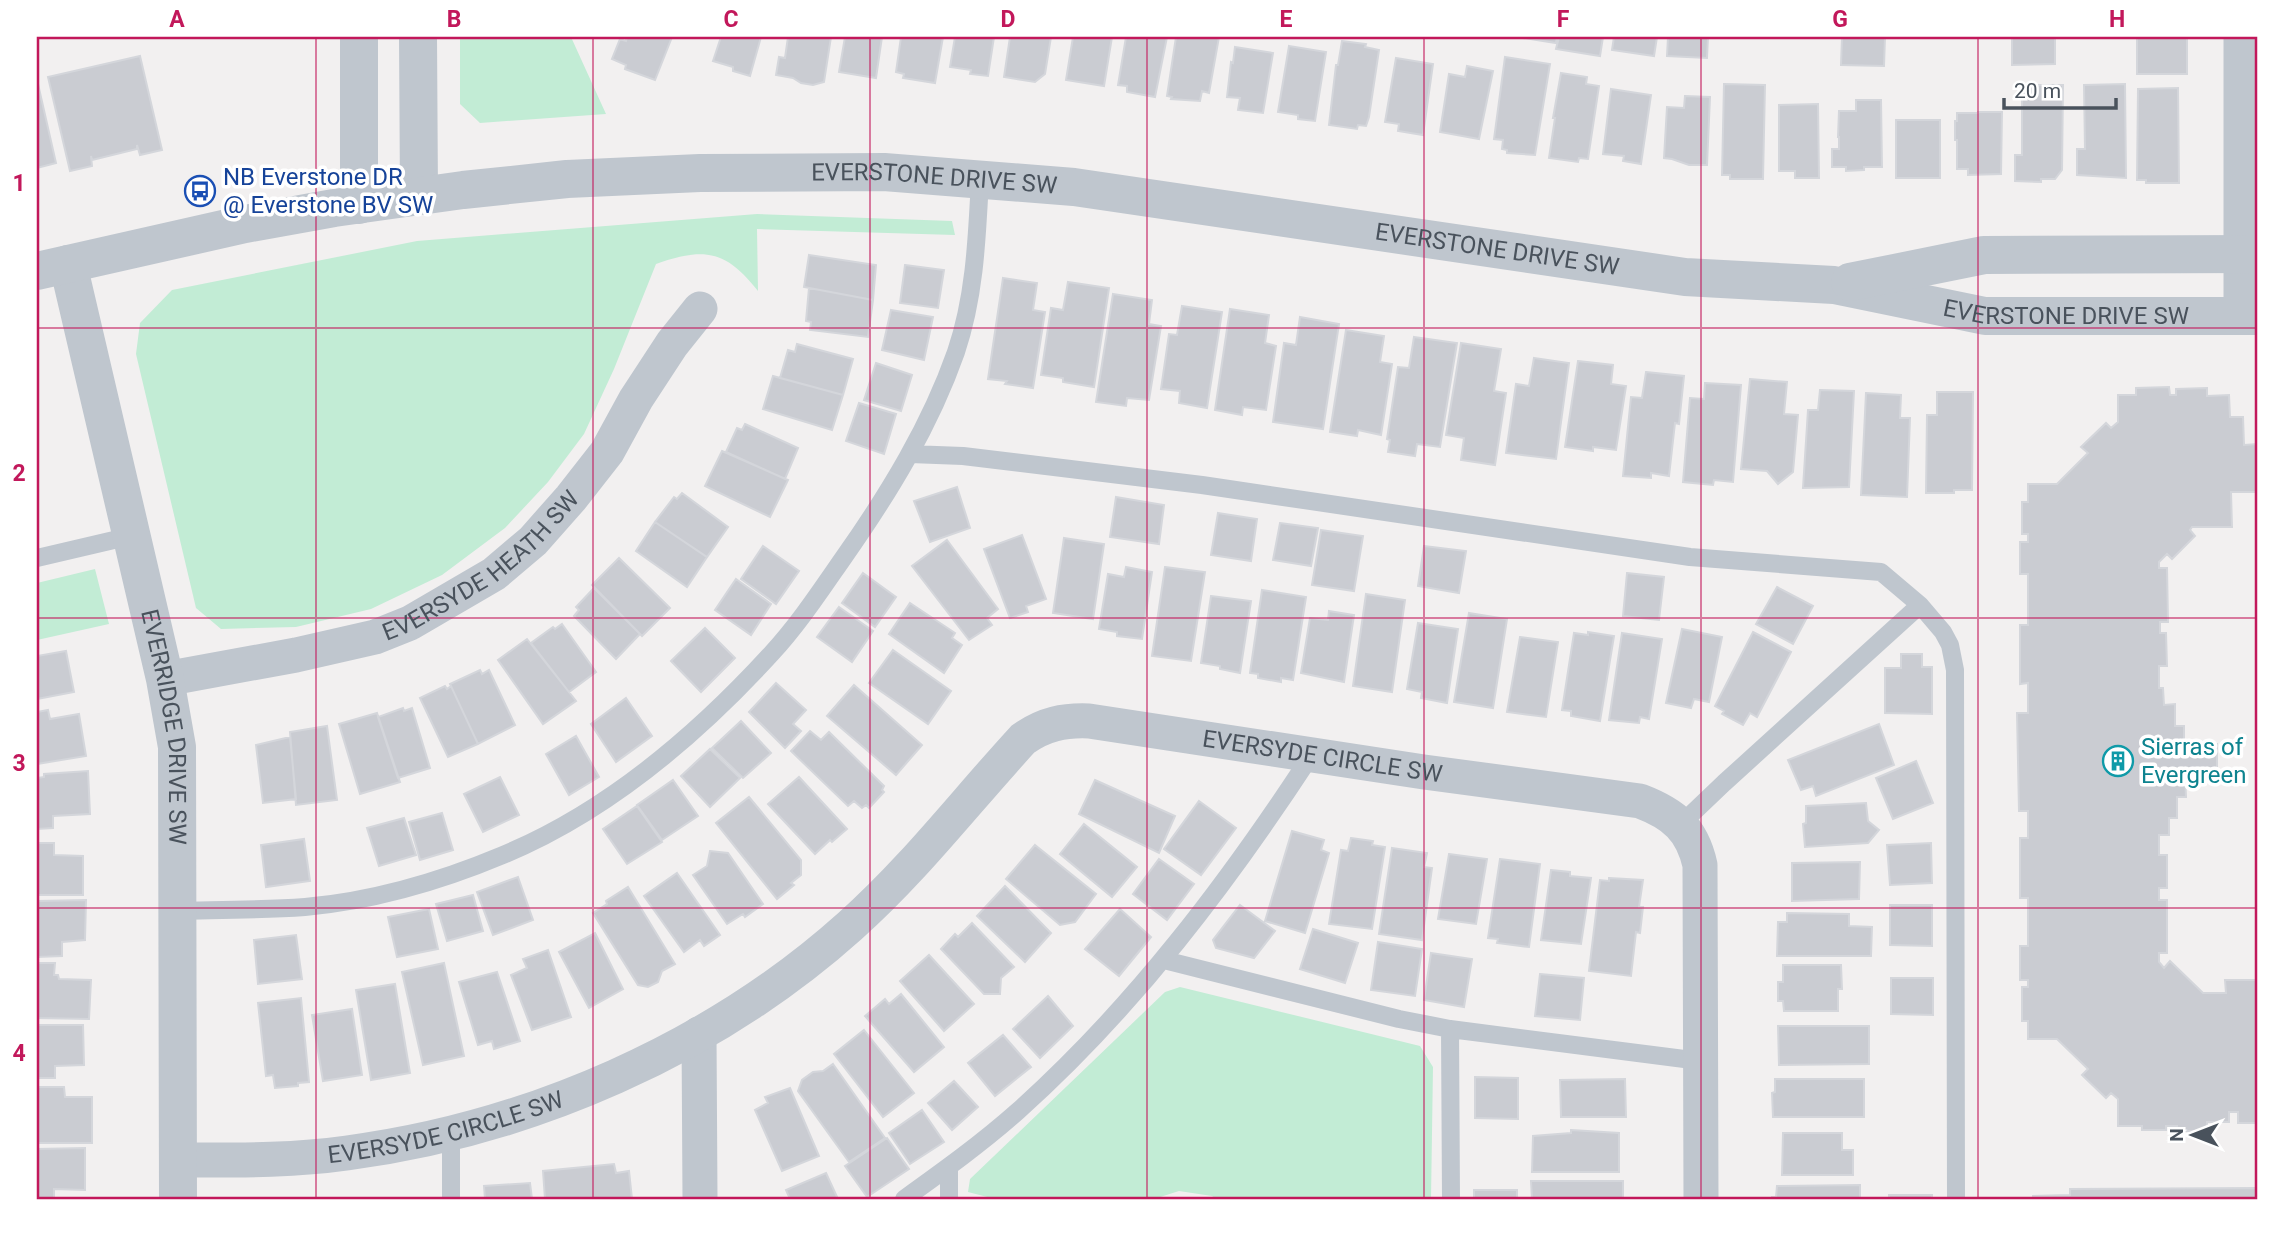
<svg xmlns="http://www.w3.org/2000/svg" width="2294" height="1236" font-family="Roboto,sans-serif">
<style>
.green{fill:#c2ecd5}
.building{fill:#caccd2;stroke:#d4d6db;stroke-width:2}
.lines{fill:none;stroke-linecap:round;stroke-linejoin:round}
.service{stroke:#bfc6ce;stroke-width:18}
.minor{stroke:#bfc6ce;stroke-width:35}
.tertiary{stroke:#bfc6ce;stroke-width:38}
.grid{fill:none;stroke:#c2185b;stroke-width:2;stroke-opacity:0.55}
.labels{text-anchor:middle;dominant-baseline:central;stroke-width:7;stroke-linejoin:round;paint-order:stroke}
.transit-label{font-size:24px;fill:#164399;stroke:#fff;text-anchor:start}
.street-label{font-size:24px;fill:#49525c;stroke:#fff}
.culture-label{font-size:24px;fill:#0d838f;stroke:#fff;text-anchor:start}
.neatline{fill:none;stroke:#c2185b;stroke-width:2.5}
.grid-label{font-size:23px;text-anchor:middle;font-weight:bold;fill:#c2185b}
</style>
<rect width="100%" height="100%" fill="#f2f0f0"/>
<path class="green" d="M460,37h111l35,77 -126,9 -20,-19z
M757,214l195,7 3,14 -198,-6 1,62c-32,-41 -54,-44 -102,-27l-42,105 -30,65 -36,48 -43,46 -63,47 -71,34 -75,18 -75,2 -25,-21 -60,-254 4,-31 32,-33 245,-49z
M95,569l14,55 -72,16v-57z
M1180,987l240,59 13,21 -2,132h-215l-4,-3 -33,-5 -25,8h-159l-27,-7 2,-13 195,-187z"/>
<path class="building" d="M627,37h45l-17,43 -30,-11 1,-4 -14,-6 8,-20 6,2z
M721,37h40l-11,39 -17,-5v-4l-20,-6z
M788,37h43l-7,45 -11,3 -12,-2 -8,-5 -17,-3 3,-18 6,1z
M845,37h37l-6,41 -37,-6z
M901,37h42l-8,46 -32,-5 1,-4 -8,-2z
M955,37h39l-6,39 -18,-2 1,-4 -21,-3z
M1010,37h41l-6,37 -10,8 -31,-5z
M1073,37h39l-8,49 -38,-6z
M1126,37h41l-12,60 -28,-5v-6l-9,-1z
M1176,37h43l-10,56 -7,-2 -2,10 -29,-2 1,-2 -5,-1z
M1517,37h40l-1,6z
M1559,37h44l-3,19 -44,-7z
M1614,37h43l-3,19 -42,-6z
M1668,37h40l-1,21 -40,-2z
M1842,37h43l-1,29 -43,-1z
M2012,37h43v27l-43,1z
M2137,37h50v37h-50z
M1342,41l24,3 -1,3 14,3 -10,67 -3,9 -8,-1 -1,4 -28,-4 7,-60h2z
M1289,46l37,6 -11,69 -17,-2v-4l-20,-3z
M1235,47l38,6 -10,60 -25,-3 2,-12 -13,-1 4,-35 2,1z
M140,56l22,94 -22,5 -3,-10v4l-45,11 -1,-4 1,10 -22,5 -22,-94z
M1505,57l45,7 -15,91 -28,-2v-3l-5,-1 1,-9 -9,-1z
M1396,58l37,6 -10,71 -25,-4 1,-7 -14,-2z
M1467,66l26,5 -14,68 -39,-7 9,-58 16,3z
M1561,73l26,4 -1,7 13,2 -11,73 -9,-1 -1,4 -29,-4 6,-40h-2z
M38,84l18,79 -19,5v-83z
M1724,84l41,1 -2,94h-33v-4h-8z
M2125,84l1,94 -49,-3v-26h8l-1,-64z
M2022,85h41l-1,85 -7,9h-14v3l-26,-1v-26h7z
M2178,88l1,95h-33v-3h-9l1,-91z
M1611,89l40,6 -10,69 -18,-3 1,-5 -21,-2z
M1685,96l25,1 -3,68h-18l-17,-6 -8,-1 3,-51 17,1z
M1856,100h25l1,67h-18v3l-18,1v-4h-14v-18h7v-12h-1l1,-26h17z
M1818,104l1,74h-24v-7h-16v-66z
M1978,112h24l-1,62 -33,1v-6h-11v-29h-2v-19h2v-8h21z
M1896,120h44v58h-44z
M809,255l67,10 -3,35 -69,-13z
M905,265l39,5 -6,38 -38,-5z
M1003,278l34,5 -4,27 12,2 -12,76 -28,-4 2,-3 -19,-2z
M1068,282l41,6 -15,99 -31,-5v-4l-22,-3 10,-67 12,2z
M809,288l64,12 -5,37 -58,-7 1,-8 -5,-1z
M1113,294l39,6 -3,24 12,2 -12,74 -22,-2 -1,8 -30,-4z
M1182,306l40,6 -15,96 -28,-5 1,-12 -19,-2 8,-55 8,1z
M1230,309l39,6 -4,28 11,3 -10,64 -23,-3 -1,8 -27,-5z
M891,310l42,7 -9,43 -42,-10z
M1300,317l39,7 -16,105 -50,-7 11,-79 12,2z
M1346,330l38,6 -4,26 12,2 -11,71 -23,-5 -1,6 -27,-4z
M1414,337l43,6 -17,104 -23,-3 -2,12 -27,-4 2,-12 -3,-1 11,-72 11,1z
M1461,343l40,6 -7,42 12,2 -11,72 -34,-5 3,-22 -18,-3z
M797,344l56,15 -10,36 -63,-17 8,-28 7,2z
M1534,358l35,5 -13,96 -50,-6 10,-69 13,2z
M1578,361l35,4 -2,19 15,2 -10,64 -23,-3v4l-28,-4z
M876,363l36,12 -11,36 -37,-11z
M1646,372l38,4 -5,48 -4,-1 -6,53 -18,-3v5l-28,-2 8,-79 11,1z
M773,376l70,19 -11,35 -69,-21z
M1750,379l37,3 -3,32 14,1 -5,57 -15,12 -11,-13 -26,-2z
M1705,383l36,2 -8,97 -19,-2 -1,5 -30,-3 7,-84 14,1z
M2169,387l1,8h6v-6l31,-1v8l22,-1 1,22h13l1,28 13,-1v48h-26l1,35h-40l-2,3 5,6 -23,23 -5,-5 -8,8v6h8l1,54h-8v11h6l1,33h-8v22h4l1,17 11,-1v22h9v21h10v-3h23v35h-23v-4h-9l1,22h-9v21h-8v17h-10v20h8v33h-8v12h8v53h-8v9l5,6 6,-7 33,32h23l-1,-13h32v143h-19v-11h-9v10h-22v9h-30v-5h-11v4h-24v-4h-24v-27l-7,-6 -5,5 -24,-23 6,-6 -31,-30h-29v-18h-6v-34h6v-7h-8v-34h8v-48h-8v-60h8v-27h-9l-2,-98h11v-30l-8,1v-59h8v-51h-8v-32h8v-8h-6v-32h6v-18h29l31,-31 -7,-6 25,-24 5,5 7,-6v-27h18v-7z
M1820,390l34,1 -5,96 -46,1 5,-78h10z
M1937,392h36l-1,98h-18v3h-28l1,-78h10z
M1866,393l35,2 -1,23h10l-3,79 -46,-2z
M859,403l37,11 -12,40 -38,-13z
M745,424l53,24 -13,31 -59,-27 11,-24 5,2z
M722,451l66,29 -18,37 -65,-31z
M957,487l13,41 -40,14 -16,-41z
M682,493l46,34 -21,30 -52,-35 19,-25 3,2z
M1116,497l48,8 -5,39 -49,-7z
M1218,513l39,6 -6,42 -40,-6z
M655,522l52,35 -20,30 -51,-36z
M1280,523l38,5 -7,38 -38,-6z
M1321,530l42,6 -9,55 -42,-6z
M1022,535l24,64 -20,7 2,6 -18,6 -26,-69z
M1064,538l40,6 -11,75 -40,-6z
M947,540l51,69 -11,9 5,7 -23,15 -57,-74z
M763,546l36,25 -23,33 -35,-25z
M1424,546l42,5 -7,42 -41,-7z
M619,558l51,50 -28,28 -50,-51z
M1126,567l26,5 -10,67 -25,-3v-4l-18,-3 9,-55 16,3z
M1165,567l40,5 -14,89 -39,-5z
M863,573l33,24 -21,30 -33,-24z
M1627,573l37,4 -5,43 -36,-4z
M736,579l35,25 -20,31 -36,-25z
M1777,587l36,19 -20,38 -37,-20z
M594,588l46,46 -24,25 -42,-43 5,-6 -3,-3z
M1262,590l44,7 -13,83 -12,-2v4l-23,-4v-4l-8,-1z
M1366,594l39,6 -13,92 -39,-6z
M1211,596l40,5 -11,72 -20,-4v-3l-19,-3z
M910,603l45,30 -3,5 10,7 -18,28 -55,-39z
M839,607l34,24 -21,31 -35,-25z
M1329,611l25,4 -10,67 -43,-9 9,-55 18,2z
M1469,613l38,6 -14,89 -39,-6z
M1418,623l40,6 -11,74 -26,-5 1,-6 -15,-3z
M562,624l34,48 -27,20 -38,-49 22,-16 2,2z
M705,628l30,30 -34,34 -30,-31z
M1682,629l40,8 -13,65 -15,-3 -3,9 -25,-5z
M1588,632l26,4 -14,85 -29,-5v-5l-9,-1 12,-77 14,2z
M1753,632l38,20 -34,65 -7,-4 -7,12 -21,-11 2,-3 -9,-5z
M1622,633l40,6 -13,80 -9,-2 -1,6 -30,-3z
M1520,637l38,5 -12,75 -39,-5z
M527,639l49,62 -33,23 -45,-64z
M893,650l58,41 -23,33 -59,-41z
M66,651l8,41 -37,7v-43z
M1901,654h21v13h10v47l-47,-1v-45h16z
M480,670l2,4 7,-4 26,55 -37,19 -28,-60z
M776,683l30,27 -13,14 8,7 -16,17 -36,-36z
M854,685l68,60 -26,30 -69,-59z
M445,686l2,3 4,-3 27,58 -30,13 -28,-59z
M626,698l26,38 -36,26 -25,-38z
M403,708l1,3 8,-3 18,60 -32,10 -20,-61z
M48,710l2,9 29,-5 7,42 -49,8v-52z
M377,713l23,69 -40,12 -21,-70z
M741,721l30,32 -28,25 -31,-30z
M1879,724l15,41 -78,31 -3,-10 -12,4 -13,-30z
M327,726l10,74 -41,5 -6,-73z
M810,731l11,9 8,-8 55,54 -2,4 2,2 -15,16 -3,-3 -4,3 -8,-7 -6,5 -57,-55z
M576,736l23,41 -30,18 -23,-41z
M290,737l6,62 -33,4 -7,-58z
M710,749l30,29 -30,29 -29,-31z
M1916,761l17,42 -40,16 -17,-41z
M88,771l2,43 -37,2v12l-16,1v-51l7,-1v-3z
M500,777l19,38 -36,17 -19,-38z
M799,777l48,52 -15,13 -2,-2 -15,14 -47,-50z
M673,780l25,36 -36,24 -25,-35z
M1095,780l80,36 -16,37 -80,-39z
M749,797l52,63v15l-10,8 3,2 -17,14 -61,-76z
M1199,801l37,27 -35,47 -37,-26z
M1866,803l2,18 11,9 -11,13 -63,4 -2,-23 3,-1v-17z
M637,806l25,36 -35,22 -24,-35z
M442,813l11,37 -33,10 -11,-38z
M404,818l12,37 -37,11 -12,-38z
M1084,824l53,43 -25,30 -52,-43z
M1292,831l32,9 -3,10 8,3 -24,80 -40,-12z
M1351,838l22,3 -1,4 13,2 -13,82 -43,-5 12,-74 7,1z
M304,839l6,42 -44,6 -5,-42z
M37,843h17v12l29,1v39h-46z
M1931,843l1,40 -42,2 -3,-40z
M1035,845l61,49 -21,28 -15,3 -54,-46z
M1392,848l35,5 -3,14 8,1 -10,72 -43,-6z
M710,851l18,2 35,51 -18,13 -2,-3 -16,10 -34,-49 14,-9z
M1449,854l38,5 -11,65 -38,-5z
M1159,859l35,25 -27,36 -34,-26z
M1500,859l40,5 -11,83 -32,-4 1,-4 -10,-1z
M1860,862l-1,37 -67,2v-38z
M1551,870l19,2v4l21,2 -10,66 -40,-4z
M677,873l43,62 -16,11 -4,-6 -16,12 -40,-56z
M518,877l15,43 -40,15 -16,-43z
M1609,878l34,2 -4,27h4l-3,26 -4,-1 -5,44 -42,-5 11,-91 9,1z
M1005,886l46,47 -26,29 -48,-46z
M628,887l47,77 -13,7 -4,11 -10,5 -10,-2 -45,-72 14,-9 -1,-3z
M473,895l10,36 -36,10 -11,-37z
M86,900l-1,40 -23,2v14l-25,1v-56z
M1240,905l35,26 -21,27 -38,-10 -3,-8z
M1890,905h42v41l-42,-1z
M429,909l9,40 -41,8 -9,-40z
M1120,909l31,28 -32,39 -34,-27z
M1787,913l62,1v12l23,1 -1,29h-94l1,-34h9z
M972,923l42,44 -13,11 -1,16h-16l-43,-45 14,-15 3,3z
M1313,929l45,14 -13,40 -45,-14z
M595,933l28,56 -34,19 -30,-56z
M296,935l6,44 -44,5 -4,-44z
M1378,942l44,7 -7,47 -44,-6z
M548,950l23,67 -39,13 -21,-55 16,-7 -4,-9z
M1431,953l41,6 -8,48 -40,-7z
M929,955l45,49 -30,27 -44,-50z
M37,963h18l-1,12h4l1,4 32,1 -2,39 -52,-1z
M444,963l20,93 -41,9 -21,-93z
M1783,965h58l1,24h-4v22h-54l-1,-10h-5v-19h5z
M497,972l23,69 -26,8 -2,-8 -14,4 -19,-63z
M1540,974l44,4 -4,42 -45,-4z
M1891,978h42v37l-42,-1z
M395,984l15,89 -39,7 -15,-90z
M901,994l43,53 -30,25 -49,-56 20,-17 4,5z
M1048,996l25,30 -33,32 -27,-29z
M301,998l8,84 -11,1v3l-23,2 -2,-13 -7,1 -8,-73z
M352,1009l10,66 -39,6 -11,-66z
M37,1025h46l1,40 -29,1v12h-18z
M1778,1026h91v38l-90,1z
M864,1030l50,63 -31,24 -49,-63z
M1003,1035l28,32 -36,29 -27,-33z
M833,1064l52,74 -36,24 -51,-71 4,-11 11,-8 10,-1z
M1475,1077l43,1v41l-43,-1z
M1625,1079l1,38h-65l-1,-37z
M1775,1079h89v38h-91l-1,-24 3,-1z
M954,1081l24,26 -26,23 -24,-27z
M37,1087h27l1,10h27v46h-55z
M790,1088l29,68 -37,15 -27,-61 13,-7 -3,-6z
M922,1110l22,32 -34,22 -21,-31z
M1571,1130l48,3v39h-87l1,-36 38,-3z
M1783,1133h59v17h11v25h-71z
M887,1138l22,31 -42,28 -22,-31z
M85,1148v42l-31,-1v10h-17v-50z
M614,1164l2,9 13,-2 3,28h-87l-2,-28z
M826,1173l12,26h-48l-4,-9z
M1531,1181h92v18h-91z
M530,1183l2,16h-47l-1,-13z
M1860,1185v14h-88v-2h4l1,-11z
M2257,1188v11h-224v-3l37,-1v-6z
M1474,1190h43v9h-43z
M1889,1195h43v4h-43z"/>
<g class="lines">
<path class="service" d="M910,454l53,2 239,29 488,72 191,15 39,33 23,27 7,13 5,25 1,529
M37,558l94,-22
M1680,825l44,-42 196,-178
M178,911c42,-1 85,-1 127,-4 67,-6 136,-26 198,-52 104,-43 193,-119 268,-201 27,-29 50,-64 73,-97 45,-64 86,-131 112,-205 19,-56 21,-115 24,-173
M1164,960l235,59 51,10 250,32
M1450,1029l1,170
M451,1133v66
M949,1166v33
M904,1199c39,-28 78,-56 114,-88 116,-104 209,-227 294,-357"/>
<g class="minor">
<path d="M2241,37v279"/>
<path id="s1" d="M165,679l131,-24 79,-18 35,-14 84,-49 39,-33 38,-43 36,-46 29,-53 36,-55 28,-35"/>
<path d="M699,1034l1,165"/>
<path id="s2" d="M178,1160c56,0 113,1 169,-7 182,-24 366,-104 503,-227 64,-57 115,-124 173,-187 21,-15 41,-19 66,-18l335,51 216,29c34,13 52,28 60,64l1,334"/>
</g>
<g class="tertiary">
<path d="M359,37v168"/>
<path d="M418,37l1,159"/>
<path id="s3" d="M68,264l97,415 12,68 1,452"/>
<path id="s4" d="M37,271l208,-47 89,-16 129,-18 104,-11 133,-6 184,-1 190,15 611,90 149,8 151,31h272"/>
<path d="M1850,282l134,-27 273,-1"/>
</g>
</g>
<path class="grid" d="M316,37v1162M593,37v1162M870,37v1162M1147,37v1162M1424,37v1162M1701,37v1162M1978,37v1162M37,328h2220M37,618h2220M37,908h2220"/>
<defs>
<g id="bus-ring" transform="scale(1.575)"><circle r="9.5" fill="#fff" stroke="#1a4fb4" stroke-width="1.5"/><path d="M-5-6H5V4H4V6H2V4H-2V6H-4V4H-5ZM-3.5-4V0h7V-4ZM-3.5 1.2v1.5H-2V1.2ZM2 1.2v1.5H3.5V1.2Z" fill="#1a4fb4"/></g>
<g id="building-ring" transform="scale(1.575)"><circle r="9.5" fill="#fff" stroke="#0f9aa8" stroke-width="1.5"/><path d="M-4-6H4V6H1V3H-1V6H-4ZM-2.5-4.3h1.7v1.8h-1.7ZM.8-4.3h1.7v1.8H.8ZM-2.5-1h1.7V.8h-1.7ZM.8-1h1.7V.8H.8Z" fill="#0f9aa8"/></g>
</defs>
<g fill-rule="evenodd">
<use href="#bus-ring" x="200" y="191"/>
<use href="#building-ring" x="2118" y="761"/>
</g>
<g class="labels">
<g class="transit-label">
<text x="223" y="177">NB Everstone DR<tspan x="223" dy="28">@ Everstone BV SW</tspan></text>
</g>
<g class="street-label">
<text stroke="none"><textPath href="#s4" startOffset="906">EVERSTONE DRIVE SW</textPath></text>
<text stroke="none"><textPath href="#s4" startOffset="1474">EVERSTONE DRIVE SW</textPath></text>
<text stroke="none"><textPath href="#s4" startOffset="2048">EVERSTONE DRIVE SW</textPath></text>
<text stroke="none"><textPath href="#s1" startOffset="343">EVERSYDE HEATH SW</textPath></text>
<text stroke="none"><textPath href="#s3" startOffset="474">EVERRIDGE DRIVE SW</textPath></text>
<text stroke="none"><textPath href="#s2" startOffset="1290">EVERSYDE CIRCLE SW</textPath></text>
<text stroke="none"><textPath href="#s2" startOffset="271">EVERSYDE CIRCLE SW</textPath></text>
</g>
<g class="culture-label">
<text x="2141" y="747">Sierras of<tspan x="2141" dy="28">Evergreen</tspan></text>
</g>
</g>
<rect width="2294" height="1236" fill="none" stroke="#ffffff" stroke-width="77"/>
<g transform="translate(2193 1135) rotate(270)" stroke="#ffffff" stroke-width="5" paint-order="stroke">
<path d="M0-5L12 26L0 18L-12 26Z" fill="#49525c"/>
<text y="-10" font-size="19" font-weight="bold" text-anchor="middle" fill="#49525c">N</text>
</g>
<path d="M2004 98v10h112v-10" fill="none" stroke="#49525c" stroke-width="3.5"/>
<text x="2014" y="98" font-size="21" fill="#49525c" stroke="#ffffff" stroke-width="5" paint-order="stroke">20 m</text>
<rect x="38" y="38" width="2218" height="1160" class="neatline"/>
<g class="grid-label">
<text x="177" y="27">A</text>
<text x="454" y="27">B</text>
<text x="731" y="27">C</text>
<text x="1008" y="27">D</text>
<text x="1286" y="27">E</text>
<text x="1563" y="27">F</text>
<text x="1840" y="27">G</text>
<text x="2117" y="27">H</text>
<text x="19" y="191">1</text>
<text x="19" y="481">2</text>
<text x="19" y="771">3</text>
<text x="19" y="1061">4</text>
</g>
</svg>
